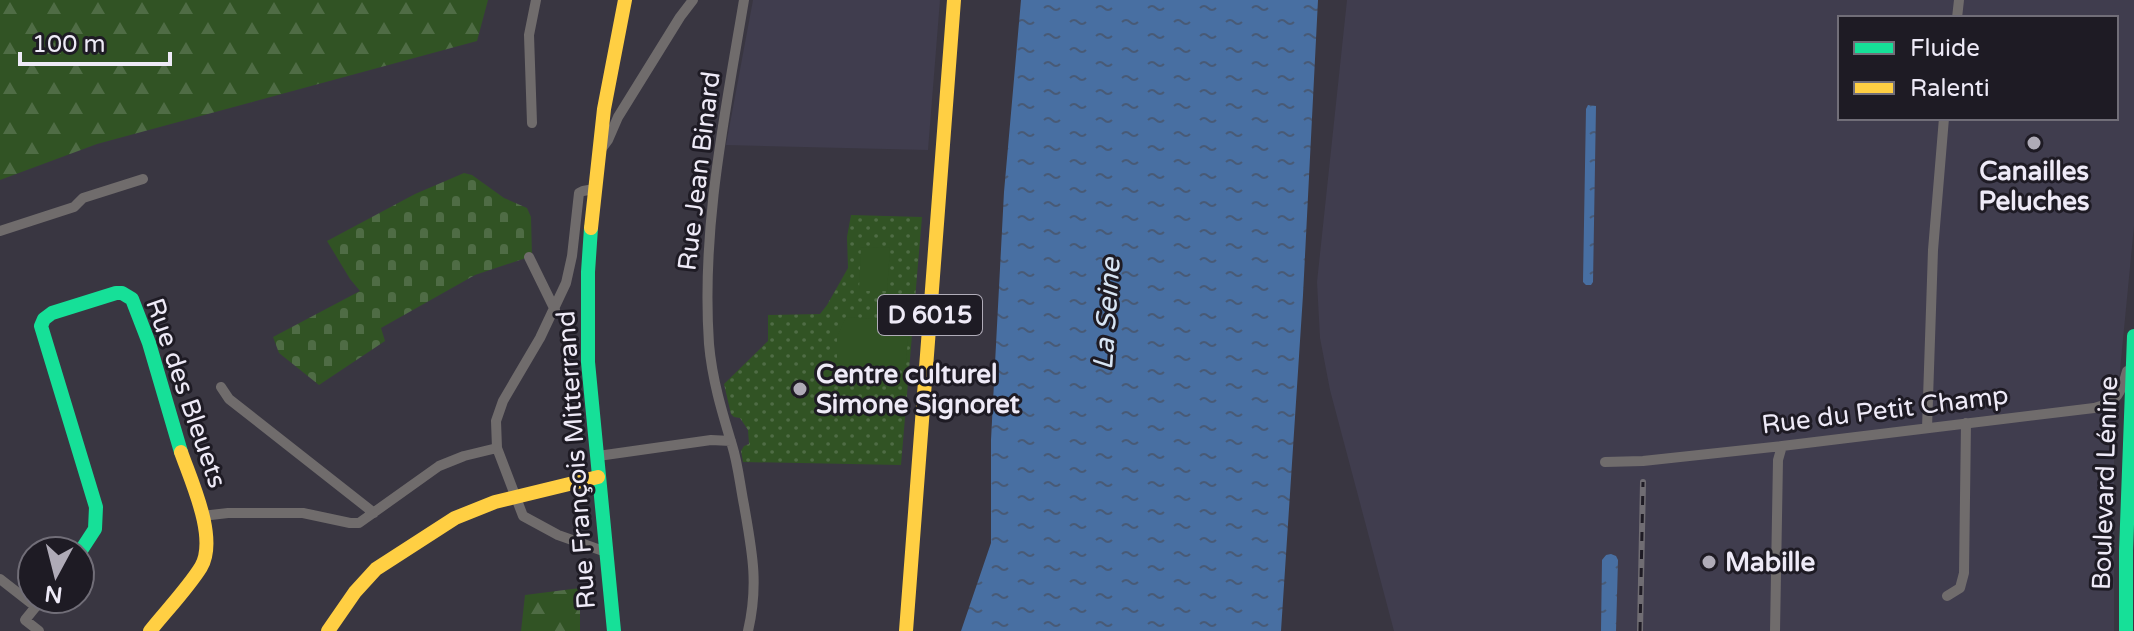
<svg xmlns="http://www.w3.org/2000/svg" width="2134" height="631" font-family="'Varela Round',sans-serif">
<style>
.industrial{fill:#403d4e;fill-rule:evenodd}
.forest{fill:url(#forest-firs)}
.cemetery{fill:url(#cemetery-stones)}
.park{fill:url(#park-dots)}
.garden{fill:#315324}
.water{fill:url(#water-ripples)}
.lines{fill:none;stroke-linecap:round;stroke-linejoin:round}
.street{stroke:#706c6c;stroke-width:10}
.fast{stroke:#16e098;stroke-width:14}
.slow{stroke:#ffcf43;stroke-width:14}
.rail-casing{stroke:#706d73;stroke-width:6}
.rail{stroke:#1e1b24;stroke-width:3;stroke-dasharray:9;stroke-linecap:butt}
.poi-dot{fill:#afabb7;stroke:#1e1b24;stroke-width:3}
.labels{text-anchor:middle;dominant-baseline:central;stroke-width:6;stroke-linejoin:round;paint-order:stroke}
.shield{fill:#1e1b24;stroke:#b0acb8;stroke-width:2}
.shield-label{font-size:24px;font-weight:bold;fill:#eeeaf7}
.street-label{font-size:26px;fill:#eeeaf7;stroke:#1e1b24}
.poi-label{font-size:26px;font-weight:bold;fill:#eeeaf7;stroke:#1e1b24;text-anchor:start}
.water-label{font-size:28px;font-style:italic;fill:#d7e4f3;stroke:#1e1b24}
</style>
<defs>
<pattern id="forest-firs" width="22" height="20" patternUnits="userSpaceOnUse" patternTransform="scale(2)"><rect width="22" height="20" fill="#315324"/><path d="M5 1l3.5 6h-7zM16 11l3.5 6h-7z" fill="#4f6c45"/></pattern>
<pattern id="cemetery-stones" width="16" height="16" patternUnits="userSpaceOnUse" patternTransform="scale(2)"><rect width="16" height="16" fill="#315324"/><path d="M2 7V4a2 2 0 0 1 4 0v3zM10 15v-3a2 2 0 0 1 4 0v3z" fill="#4f6c45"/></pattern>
<pattern id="park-dots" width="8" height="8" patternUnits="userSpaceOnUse" patternTransform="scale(2)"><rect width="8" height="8" fill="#315324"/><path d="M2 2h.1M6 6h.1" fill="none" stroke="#4f6c45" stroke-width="1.8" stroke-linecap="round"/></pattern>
<pattern id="water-ripples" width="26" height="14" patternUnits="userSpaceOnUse" patternTransform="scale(2)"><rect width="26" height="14" fill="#486fa2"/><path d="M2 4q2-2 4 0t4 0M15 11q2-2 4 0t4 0" fill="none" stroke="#485a76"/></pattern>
</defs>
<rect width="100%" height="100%" fill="#393641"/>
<path class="industrial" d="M753,0h187l-12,150 -202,-5z
M1347,0h787v226l-20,206v199h-720l-64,-241 -10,-52 -3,-56zM1840,18h276v100h-276z"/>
<path class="forest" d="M0,0h488l-11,41 -380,103 -97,36z
M580,588v43h-59l4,-36z"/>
<path class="cemetery" d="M464,173l8,2 32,23 23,10 4,9 1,39 -57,19 -94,53 4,13 -66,44 -40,-32 -6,-16 87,-46 -10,-12 -23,-38 88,-47z"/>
<path class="park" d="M851,215l71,2 -21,248 -158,-3 -2,-11 3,-5 5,-2 -1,-14 -8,-12 -6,-1 -3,-3 -7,-30 44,-43v-26l52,-1 7,-9 21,-37 -1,-31z"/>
<path class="garden" d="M861,247l29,1 -3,43h-28z
M846,317l31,2 32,8 -3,35 -9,12c-28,3 -36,2 -60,-12v-25z"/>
<path class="water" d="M1021,0h297l-15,295 -22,336h-320l30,-88v-103l13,-248z
M1588,105l8,1 -3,176 -2,3h-5l-3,-3 3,-173z
M1611,554l5,2 2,4 -2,71h-15l1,-71 4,-5z"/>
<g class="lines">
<path class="street" d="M744,0c-19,114 -43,228 -35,344 3,35 13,68 23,101 6,19 8,40 12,60 8,46 15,79 4,126
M1957,18l2,-18
M532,123l-3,-88 7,-35
M599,152l9,-12 10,-23 62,-100 13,-17
M594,189l-11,2 -4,2 -7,63 -6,27 -26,55 -37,63 -7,20 1,27 26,68 35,19 48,17
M0,231l74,-24 9,-9 60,-19
M529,257l26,53
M221,387l8,12 145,114
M1927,428l6,-178 11,-132
M598,456l113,-16 20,1
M1605,462l38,-1 139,-15 312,-38c24,-6 27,-15 33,-37
M202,516l26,-3h75l47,10h9l80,-57 25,-10 33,-8
M0,579l36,28
M1947,596l13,-8 4,-15 2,-150
M39,631l-14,-11 17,-21
M1775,631l3,-171 4,-14"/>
<path class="fast" d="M591,228l-3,44v90l26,269
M80,552l15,-23 1,-22 -55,-181 3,-7 8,-6 64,-20h6l10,6 17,44 32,109
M2126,631v-80l8,-215"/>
<path class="slow" d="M591,228l13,-119 21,-109
M150,631c16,-20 38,-43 51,-64 17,-29 -10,-86 -20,-115
M328,631l27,-39 21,-23 79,-51 40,-16 103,-25
M906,631l48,-631"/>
<g class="rail-casing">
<path id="rail" d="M1640,631l3,-149"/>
</g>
<use href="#rail" class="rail"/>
</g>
<g class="poi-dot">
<circle cx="2034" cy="143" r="8"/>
<circle cx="800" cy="389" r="8"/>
<circle cx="1709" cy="562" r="8"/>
</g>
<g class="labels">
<rect class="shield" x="878" y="295" width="104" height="40" rx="6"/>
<g class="shield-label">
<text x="930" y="315">D 6015</text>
</g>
<g class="street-label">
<text transform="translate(699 171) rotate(-83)">Rue Jean Binard</text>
<text transform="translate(186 393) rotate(71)">Rue des Bleuets</text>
<text transform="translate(1885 410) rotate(-7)">Rue du Petit Champ</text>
<text transform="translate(576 460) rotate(-94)">Rue François Mitterrand</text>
<text transform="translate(2105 483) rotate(-88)">Boulevard Lénine</text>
</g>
<g class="poi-label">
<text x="2034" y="171" text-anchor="middle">Canailles<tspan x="2034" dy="30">Peluches</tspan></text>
<text x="816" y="374">Centre culturel<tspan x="816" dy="30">Simone Signoret</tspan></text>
<text x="1725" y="562">Mabille</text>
</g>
<g class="water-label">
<text transform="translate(1107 314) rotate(-86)">La Seine</text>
</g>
</g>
<rect x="1838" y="16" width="280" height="104" fill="#1e1b24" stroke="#716e78" stroke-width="2"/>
<rect x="1854" y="42" width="40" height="12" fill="#16e098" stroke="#716e78" stroke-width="2"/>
<text x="1910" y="56" font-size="24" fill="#eeeaf7">Fluide</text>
<rect x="1854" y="82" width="40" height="12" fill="#ffcf43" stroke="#716e78" stroke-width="2"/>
<text x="1910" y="96" font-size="24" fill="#eeeaf7">Ralenti</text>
<g transform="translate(56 575) rotate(187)"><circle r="38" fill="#1e1b24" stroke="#716e78" stroke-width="2"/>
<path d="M0-6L14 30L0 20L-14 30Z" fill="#afabb7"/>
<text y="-12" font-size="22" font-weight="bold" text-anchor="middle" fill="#eeeaf7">N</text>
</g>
<path d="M20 52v12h150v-12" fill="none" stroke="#eeeaf7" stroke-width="4"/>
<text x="32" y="52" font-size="24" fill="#eeeaf7" stroke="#1e1b24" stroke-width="6" paint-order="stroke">100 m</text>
</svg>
